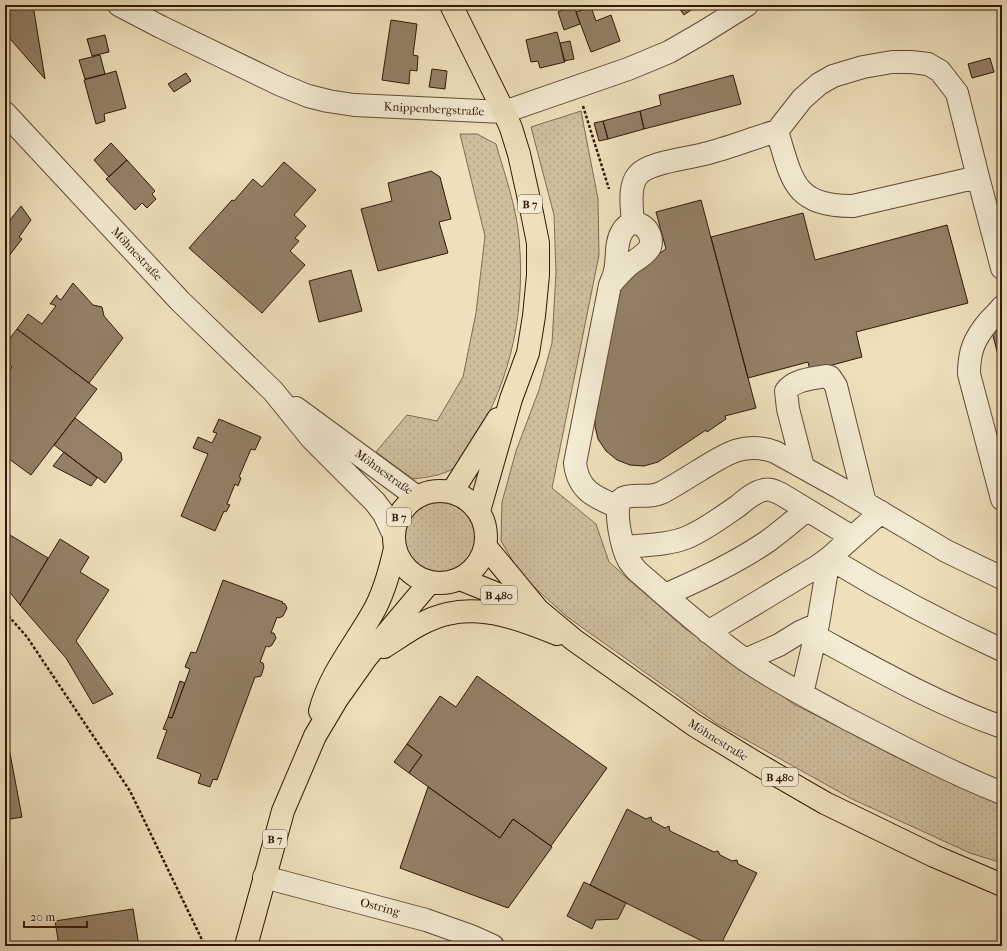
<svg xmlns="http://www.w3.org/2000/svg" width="1007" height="951" font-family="'IM FELL French Canon',serif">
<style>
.grass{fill:url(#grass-dots);stroke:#806b54}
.building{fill:#938066;stroke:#32180a}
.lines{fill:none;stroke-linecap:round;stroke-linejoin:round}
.minor-casing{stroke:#614a36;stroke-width:24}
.major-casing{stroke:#32180a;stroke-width:24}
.path{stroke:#32180a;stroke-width:2.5;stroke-dasharray:3 2;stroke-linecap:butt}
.minor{stroke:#f3ebd3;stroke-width:22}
.major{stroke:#ede0bb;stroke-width:22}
.labels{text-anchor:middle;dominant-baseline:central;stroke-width:3;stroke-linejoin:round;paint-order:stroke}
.shield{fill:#f3ebd3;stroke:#6c5746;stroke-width:1}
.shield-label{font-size:11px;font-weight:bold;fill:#32180a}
.street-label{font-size:12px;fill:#32180a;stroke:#f3ebd3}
</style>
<defs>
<pattern id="grass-dots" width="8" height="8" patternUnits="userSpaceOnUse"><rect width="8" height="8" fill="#cdbe9d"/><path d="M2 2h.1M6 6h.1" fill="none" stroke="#b0a386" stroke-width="1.8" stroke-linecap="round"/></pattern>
</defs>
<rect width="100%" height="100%" fill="#ede0bb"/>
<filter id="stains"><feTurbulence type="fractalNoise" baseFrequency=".005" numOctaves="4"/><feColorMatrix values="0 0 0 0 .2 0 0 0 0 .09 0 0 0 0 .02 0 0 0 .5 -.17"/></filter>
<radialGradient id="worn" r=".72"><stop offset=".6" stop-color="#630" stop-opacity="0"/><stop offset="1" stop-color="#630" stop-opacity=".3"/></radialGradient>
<path class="grass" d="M581,111l17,88 1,56 -47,233 44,36 13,38 74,65 112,78 120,58 87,38v62l-32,-10 -118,-54 -136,-76 -150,-107 -45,-41 -20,-34 1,-39 14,-51 23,-61 13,-47 4,-71 -2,-57 -23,-88z
M460,134h17l19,10c8,28 18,56 22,85 9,73 -5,153 -47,214 -4,7 -11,21 -17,25 -12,8 -27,9 -41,11l-37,-27 31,-37 30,6 26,-44 13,-64 9,-77z
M404 538a36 36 0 1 1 72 0a36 36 0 1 1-72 0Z"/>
<path class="building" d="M5,5h28l12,74 -40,-46z
M574,5l6,19 -16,6 -6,-18z
M677,5h21l-14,10z
M591,7l5,14 15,-6 9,26 -29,11 -15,-40z
M391,20l26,4 -4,31 5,1 -1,15 -7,-1 -1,14 -27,-4z
M557,32l8,30 -25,6 -2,-7 -7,1 -5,-22z
M105,35l4,17 -17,4 -5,-17z
M570,41l4,18 -10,2 -4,-18z
M100,55l5,19 -20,5 -6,-19z
M990,58l4,14 -22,6 -4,-14z
M432,69l15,2 -2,18 -16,-2z
M116,71l10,37 -22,6 1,7 -9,3 -12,-44z
M186,73l5,8 -17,11 -6,-8z
M733,75l8,29 -97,25 -4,-18 21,-6 -2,-10z
M640,111l4,18 -36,10 -5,-18z
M603,121l5,18 -9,2 -5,-18z
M111,143l16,17 -18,17 -15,-17z
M127,160l28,31 -3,3 4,5 -9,9 -5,-5 -7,7 -29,-31z
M284,162l32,28 -22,25 12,11 -11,12 4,3 -9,10 15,14 -43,48 -73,-65 43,-48 2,1 19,-22 9,8z
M431,171l9,6 11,42 -12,3 9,31 -70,18 -17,-62 31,-8 -4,-18z
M701,200l55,208 -31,8 1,3 -19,13 -1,-2 -48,32 -14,4 -14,-1 -13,-5 -11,-9 -8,-12 -3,-13v-8l24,-125 3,-7 13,-16 31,-21 -10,-37z
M21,206l10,14 -12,17 3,2 -17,22v-39l2,2z
M803,213l12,47 132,-35 21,78 -112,29 6,25 -52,14 -2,-9 -60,16 -37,-141z
M351,270l11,41 -43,11 -10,-41z
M73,283l20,22 9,2 2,9 19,22 -34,45 -72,-54 11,-15 14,10 14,-18 -4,-2h-2l7,-9v2l4,3z
M17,329l80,60 -66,86 -26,-19v-80l7,-9 -7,-6v-16z
M1002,330v40l-10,-38z
M75,418l46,35 1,7 -17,23 -51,-38z
M219,419l42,18 -6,13 -4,-1 -12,28 2,1 -3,8 -3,-2 -8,20 3,1 -4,7 -2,-1 -9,20 -34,-15 27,-62 -15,-6 5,-11 14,6 5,-10 -4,-1z
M64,452l33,26 -6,8 -38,-20z
M5,532l43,26 -28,47 -15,-19z
M60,539l29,18 -9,15 29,18 -33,51 37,53 -20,10 -27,-46 -46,-53z
M223,580l60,22 -1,1 3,1 2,4 -4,8 -4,2 -2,-1 -6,16h3l2,5 -4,7 -3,2 -3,-1 -6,16 3,1 1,4 -3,9 -4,1h-2l-38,103 -4,-1 -3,8 -12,-4 3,-9 -44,-16 10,-28 -4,-1 5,-12 4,1 18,-49 -5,-2 6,-15 5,1z
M477,676l130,92 -56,78 -38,-27 -13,19 -91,-65 13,-18 -15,-11 33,-48 16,11z
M180,681l5,2 -13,35 -4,-1z
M5,727l17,90 -17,3z
M407,744l15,11 -13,18 -15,-11z
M428,787l72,51 13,-19 39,28 -44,61 -108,-40z
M627,809l19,10 5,-2 1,4 13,7 4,-2 1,5 44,21 4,-1 2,4 12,6 5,-1 1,4 19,9 -37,73h-8l-122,-61z
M584,882l42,21 -8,16 -22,1 -4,9 -25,-13z
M133,909l6,37h-80l-4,-25z"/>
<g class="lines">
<g class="minor-casing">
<path id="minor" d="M119,5l42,22 120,58 27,11 20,5 26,4 150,7 124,-43 41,-17 33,-19 45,-28
M5,113l175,188 93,90 39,48 63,63 9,12 10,21
M777,131l25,-32 17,-15 14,-8 30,-9 29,-5h19l17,2 12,7 17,22 21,84
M633,223c-1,-14 -5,-37 5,-48 11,-13 49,-16 66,-21 25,-6 49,-16 73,-23 15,48 16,76 76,75l125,-29 24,91
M610,285c6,-7 12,-14 19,-20 6,-5 17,-10 21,-18 6,-17 -17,-35 -28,-15 -7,11 -4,26 -7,39 -1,5 -3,9 -5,14l-35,178c3,27 19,34 43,44
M1002,307c-4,5 -9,10 -13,14 -15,18 -20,30 -20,53l33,125
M296,408l121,89
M803,467l-15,-58 -2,-18c9,-12 27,-12 40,-15l4,1 6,9 29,117
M624,547c21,-2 45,-2 64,-10 18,-8 34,-20 50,-31 7,-6 16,-14 26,-16 6,-2 12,2 17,4l71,43
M1002,578l-56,-27 -106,-63 -65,-36c-31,-11 -49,2 -75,18 -12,7 -24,15 -37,22 -3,1 -6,3 -9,3 -9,2 -22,-1 -31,3 -12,7 0,53 6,63 2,3 5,6 8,10 35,30 69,61 107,88 30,21 67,40 100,58 52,27 103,54 158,76
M665,595c36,-16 71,-32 103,-54 14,-10 26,-21 39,-31
M708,632l110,-66 11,-8 52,-46
M815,636c61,33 122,68 187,91
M745,660l34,-15 21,-13 18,-8
M802,694l16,-70 11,-66c56,34 114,65 173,92
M264,877l162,43 45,16 22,10"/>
</g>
<g class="major-casing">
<path id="major" d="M451,5l53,107 7,16 8,26 13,59 6,30v32l-4,41 -6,37 -17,46 -32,112
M394 537a46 46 0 1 1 92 0a46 46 0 1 1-92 0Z
M452,492l46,-73
M486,547l52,63 36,30 120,85 67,41 64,37 109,53 68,29
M460,579l75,30
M384,647c19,-12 40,-28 63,-33 38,-9 75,6 110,20
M320,711c10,-37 33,-64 52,-97 12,-20 18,-43 23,-66
M246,946l37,-135 32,-75 22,-37 29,-41 64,-76"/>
</g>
<path class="path" d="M583,106l26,83
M5,612l22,25 103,154 75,155"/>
<use href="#minor" class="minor"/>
<use href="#major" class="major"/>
</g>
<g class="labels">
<g class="shield">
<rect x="518" y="195" width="24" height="18" rx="3"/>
<rect x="387" y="508" width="24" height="18" rx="3"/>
<rect x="481" y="586" width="36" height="18" rx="3"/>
<rect x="762" y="768" width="36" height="18" rx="3"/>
<rect x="263" y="830" width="24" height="18" rx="3"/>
</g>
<g class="shield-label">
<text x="530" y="204">B 7</text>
<text x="399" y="517">B 7</text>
<text x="499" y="595">B 480</text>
<text x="780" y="777">B 480</text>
<text x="275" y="839">B 7</text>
</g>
<g class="street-label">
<text transform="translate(434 109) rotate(3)">Knippenbergstraße</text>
<text transform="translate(137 254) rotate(47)">Möhnestraße</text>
<text transform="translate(384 472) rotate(36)">Möhnestraße</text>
<text transform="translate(718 740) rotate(32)">Möhnestraße</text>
<text transform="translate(380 907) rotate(15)">Ostring</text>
</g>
</g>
<rect width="1007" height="951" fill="none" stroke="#ede0bb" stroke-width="20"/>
<rect x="6" y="6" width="995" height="939" fill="none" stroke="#32180a" stroke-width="2"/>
<rect x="10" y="10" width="987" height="931" fill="none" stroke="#32180a"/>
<path d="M24 921v6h63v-6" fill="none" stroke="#32180a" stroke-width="2"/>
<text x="30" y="921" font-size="12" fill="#32180a" stroke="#f3ebd3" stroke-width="3" paint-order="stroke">20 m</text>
<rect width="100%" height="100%" filter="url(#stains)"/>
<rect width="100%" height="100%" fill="url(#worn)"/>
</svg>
